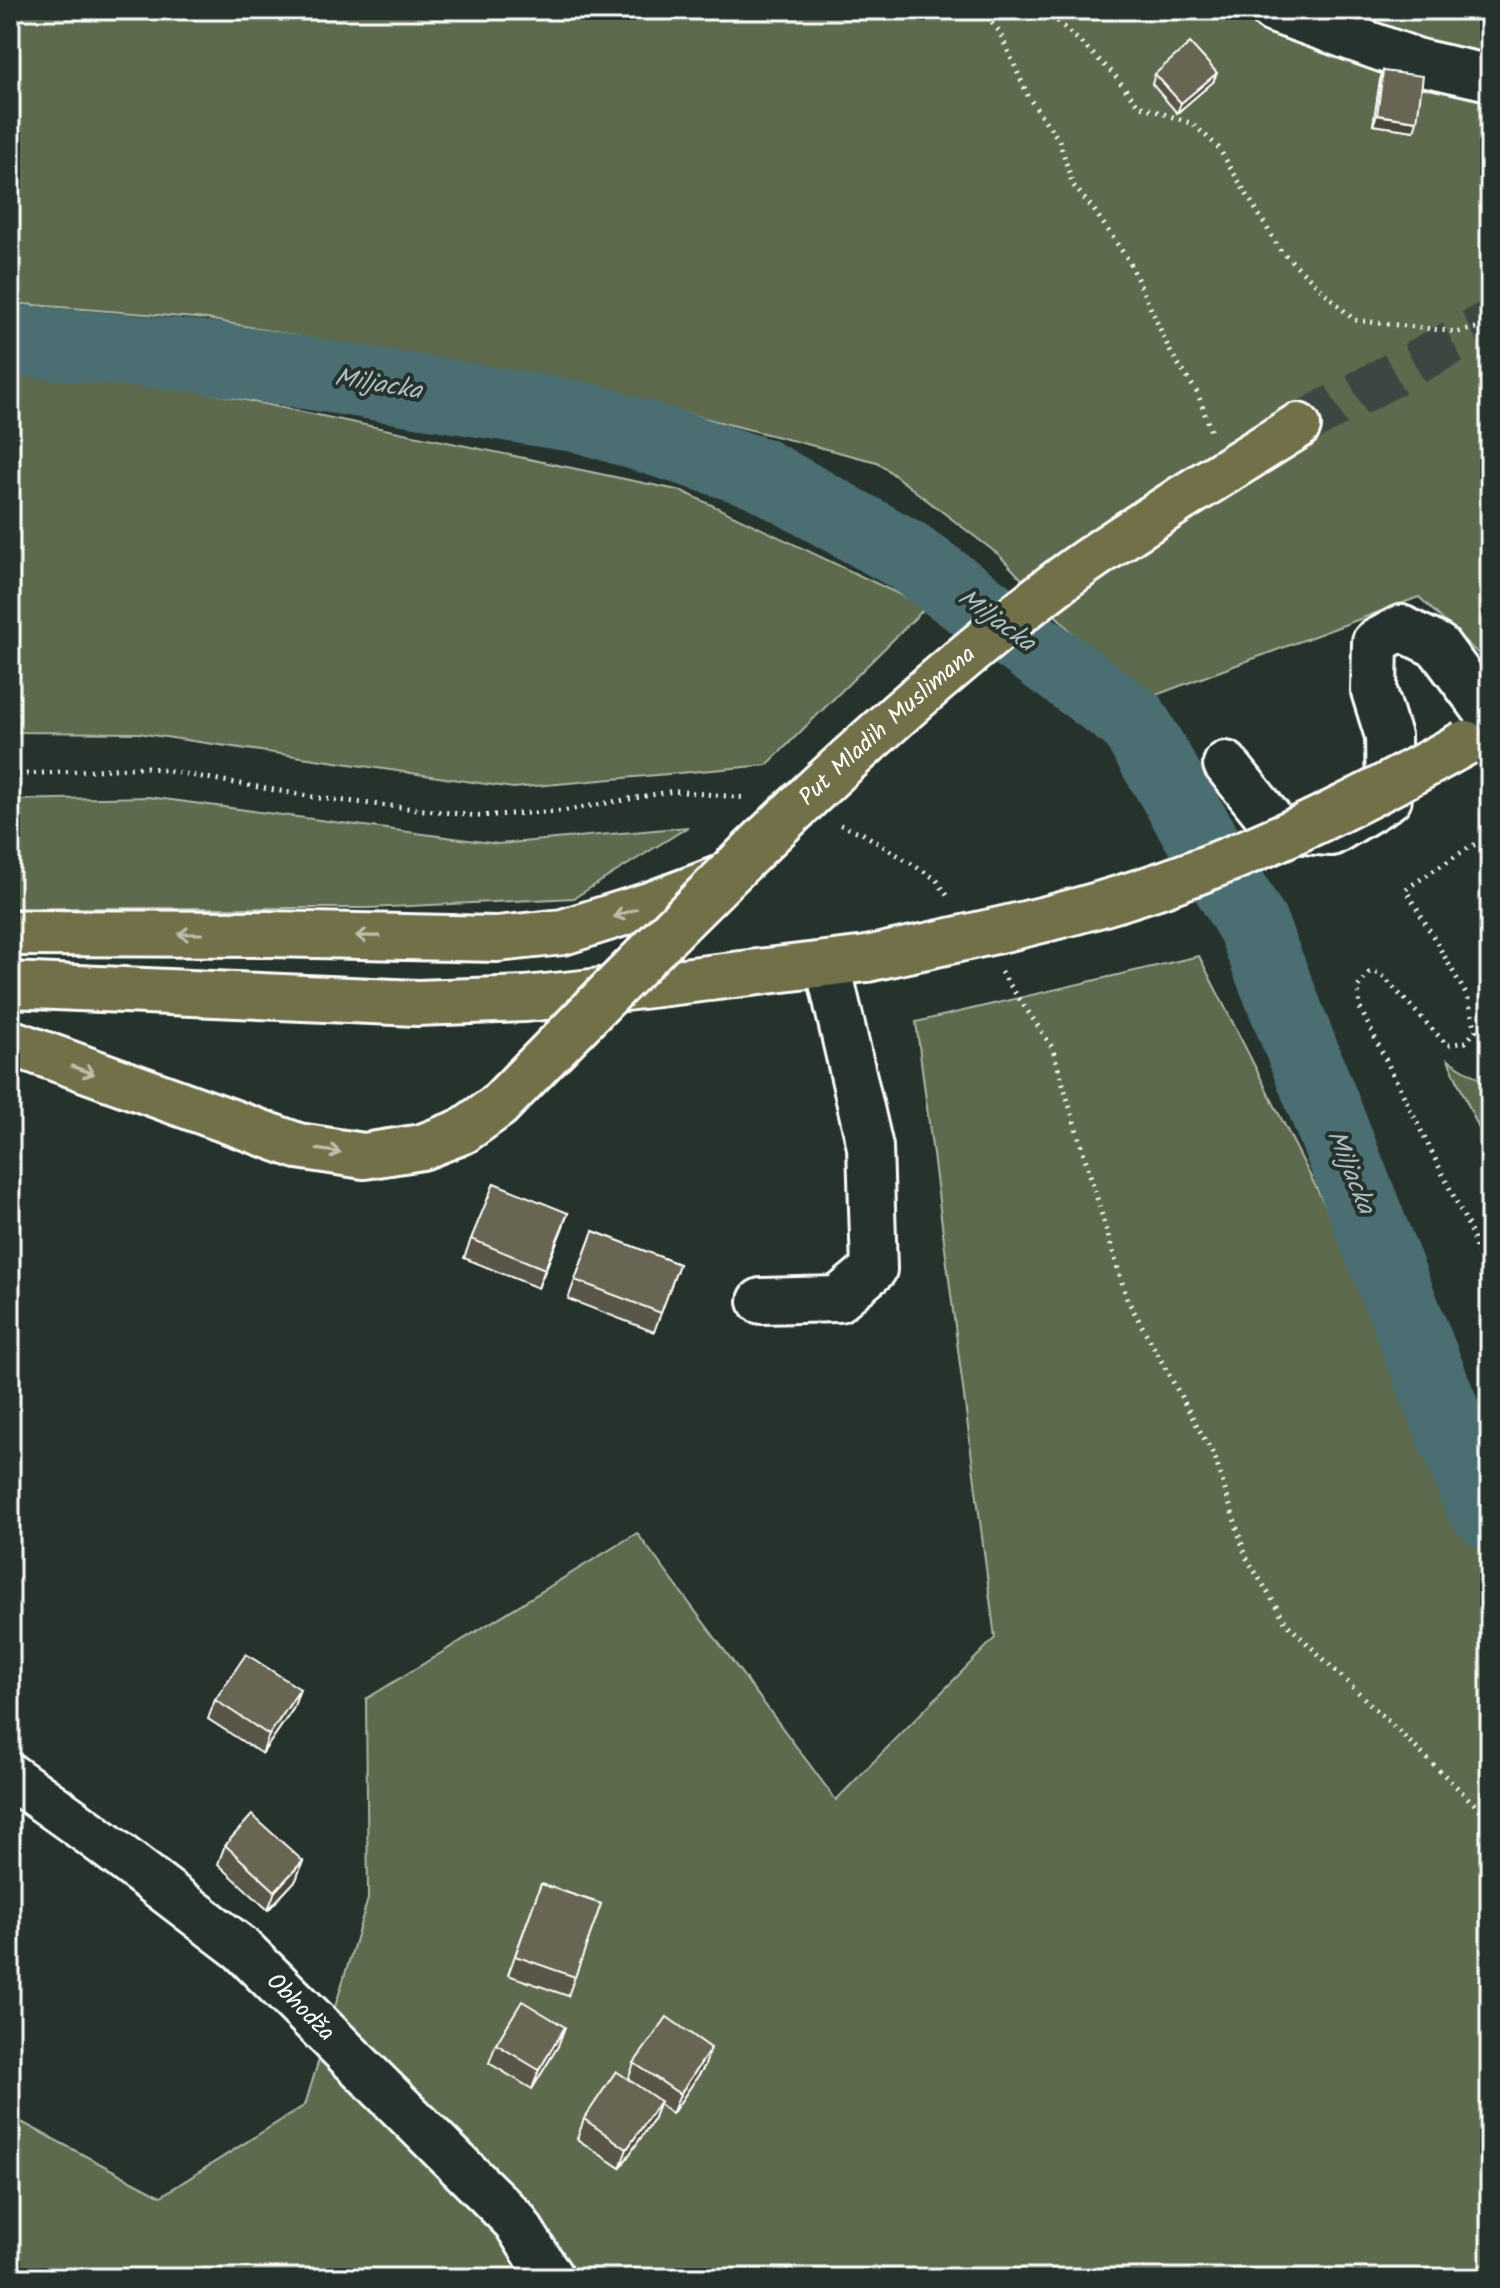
<svg xmlns="http://www.w3.org/2000/svg" width="1500" height="2288" font-family="Kalam,sans-serif">
<style>
.green{fill:#5d6b4d;stroke:#aeb5a6;stroke-width:2}
.lines{fill:none;stroke-linecap:round;stroke-linejoin:round}
.river{stroke:#4b6e72;stroke-width:72}
.major-tunnel{stroke:#3c4742;stroke-width:44;stroke-dasharray:44 22;stroke-linecap:butt}
.minor-casing{stroke:#fff;stroke-width:50}
.major-casing{stroke:#fff;stroke-width:50}
.path{stroke:#fff;stroke-width:5;stroke-dasharray:2 6;stroke-linecap:butt}
.minor{stroke:#26332d;stroke-width:44}
.major{stroke:#71704a;stroke-width:44}
.major-bridge-casing{stroke:#fff;stroke-width:50;stroke-linecap:butt}
.major-bridge{stroke:#71704a;stroke-width:44}
.wall{fill:#5a5747;stroke:#fff;stroke-width:2}
.shaded-wall{fill:#4a4739;stroke:#fff;stroke-width:2}
.building{fill:#696552;stroke:#fff;stroke-width:2}
.oneway{stroke:#bfbfae}
.labels{text-anchor:middle;dominant-baseline:central;stroke-width:8;stroke-linejoin:round;paint-order:stroke}
.street-label{font-size:24px;fill:#fff;stroke:#26332d}
.water-label{font-size:26px;font-style:italic;fill:#aebec0;stroke:#26332d}
</style>
<rect width="100%" height="100%" fill="#26332d"/>
<filter id="ink" filterUnits="userSpaceOnUse"><feTurbulence type="fractalNoise" baseFrequency=".0125" numOctaves="2"/><feDisplacementMap in="SourceGraphic" scale="16" xChannelSelector="R" yChannelSelector="G"/><feConvolveMatrix kernelMatrix="1 2 1 2 8 2 1 2 1" color-interpolation-filters="sRGB"/></filter>
<g filter="url(#ink)">
<path class="green" d="M10,10h1480v655l-71,-68 -282,105 -138,-147 -122,-93 -240,-61 -430,-82 -197,-16z
M10,374l192,17 480,100 244,116 -159,158 -254,23 -375,-55 -128,-1z
M149,797l349,47 190,-17 -114,71 -206,10h-358v-108z
M1199,956l291,575v747h-325l-3,-3 -3,3h-1149v-162l151,80 144,-91 63,-206 -2,-200 271,-166 199,267 159,-162 -79,-616z
M1448,1060l42,25v68z"/>
<g class="lines">
<path class="river" d="M10,340l196,17 380,61 173,55 149,83 225,165 120,205 226,575 11,13"/>
<path class="major-tunnel" d="M1298,426l192,-104"/>
<g class="minor-casing">
<g id="minor">
<path d="M1273,10l146,52 71,16"/>
<path d="M1226,764l52,65 53,4 58,-35 -1,-62 -14,-45 1,-49 26,-14 37,18 52,70"/>
<path d="M761,1301l77,-2 36,-30 -4,-122 -42,-182"/>
<path id="s1" d="M10,1776l80,57 152,116 273,272 36,57"/>
</g>
</g>
<g class="major-casing">
<path id="major" d="M1181,499l117,-73
M10,933l258,1 229,5 66,-7 86,-27 75,-28
M10,985l407,18 108,-4 58,-6 284,-34
M10,1042l288,104 66,10 58,-9 41,-16 35,-25 35,-36"/>
</g>
<path class="path" d="M985,10l-1,4 15,17 30,67 30,42 14,45 21,25 35,51 42,92 27,41 13,38
M1046,10l66,62 26,33 55,19 25,23 63,104 73,69 104,12 32,-7
M10,775l136,-8 173,31 159,18 84,-5 112,-20 73,7
M840,825l22,8 74,46 13,19
M1490,839l-19,7 -65,43 61,107 9,34 -10,12 -19,3 -67,-72h-11l-11,14 2,21 109,219 21,62
M1001,972l51,75 75,252 88,159 31,99 41,67 203,195"/>
<use href="#minor" class="minor"/>
<use href="#major" class="major"/>
<g class="major-bridge-casing">
<g id="major-bridge">
<path d="M867,959c85,-19 171,-35 254,-61 121,-37 234,-93 344,-155"/>
<path id="s2" d="M533,1070c170,-172 339,-347 532,-493 37,-28 77,-52 116,-78"/>
</g>
</g>
<use href="#major-bridge" class="major-bridge"/>
</g>
<path class="wall" d="M1383,71l31,60 -41,-6 7,-45z
M1155,74l58,8 -36,31 -25,-29z
M568,1213l-30,75 -74,-30 7,-19z
M593,1231l86,33 -25,68 -86,-33z
M300,1689l-7,20 -31,45 -54,-35 7,-19z
M225,1845l78,16 -7,19 -28,30 -50,-46z
M541,1884l60,20 -33,92 -60,-21z
M496,2044l62,2 -26,43 -43,-26z
M634,2063l70,4 -32,47 -13,-10 -6,16 -33,48 -43,-29 7,-20 44,-39z"/>
<path class="shaded-wall" d="M1217,73l-4,9 -36,31 4,-10z
M1377,115l40,6 -3,10 -41,-6z
M568,1213l-7,19 -23,56 7,-19z
M300,1689l-7,20 -31,45 7,-19z
M303,1861l-7,19 -28,30 7,-19z
M565,2027l-7,19 -26,43 7,-19z
M711,2048l-7,19 -32,47 8,-20z
M660,2101l-7,19 -33,48 7,-19z"/>
<path class="building" d="M1190,43l27,30 -36,30 -26,-29z
M1383,71l40,5 -6,45 -40,-6z
M494,1183l74,30 -23,56 -74,-30z
M593,1231l86,33 -18,49 -86,-33z
M246,1654l54,35 -31,46 -54,-35z
M252,1815l51,46 -28,30 -50,-46z
M541,1884l60,20 -26,73 -60,-21z
M522,2001l43,26 -26,43 -43,-26z
M667,2017l44,31 -31,46 -46,-31z
M616,2071l44,30 -33,48 -43,-30z"/>
<defs><path id="oneway-shaft" d="M-6 0H5M1.5-3L5.5 0L1.5 3" fill="none" stroke-width="1.6" stroke-linecap="round" stroke-linejoin="round" transform="scale(2)"/></defs>
<g class="oneway">
<use href="#oneway-shaft" transform="translate(625 913) rotate(161)"/>
<use href="#oneway-shaft" transform="translate(190 934) rotate(-180)"/>
<use href="#oneway-shaft" transform="translate(368 936) rotate(-179)"/>
<use href="#oneway-shaft" transform="translate(83 1070) rotate(20)"/>
<use href="#oneway-shaft" transform="translate(329 1151) rotate(8)"/>
</g>
</g>
<g class="labels">
<g class="street-label">
<text stroke="none"><textPath href="#s2" startOffset="494">Put Mladih Muslimana</textPath></text>
<text stroke="none"><textPath href="#s1" startOffset="372">Obhodža</textPath></text>
</g>
<g class="water-label">
<text transform="translate(378 385) rotate(9)">Miljacka</text>
<text transform="translate(996 621) rotate(36)">Miljacka</text>
<text transform="translate(1350 1172) rotate(68)">Miljacka</text>
</g>
</g>
<rect width="1500" height="2288" fill="none" stroke="#26332d" stroke-width="40"/>
<rect x="20" y="20" width="1460" height="2248" fill="none" stroke="#fff" stroke-width="3" filter="url(#ink)"/>
</svg>
